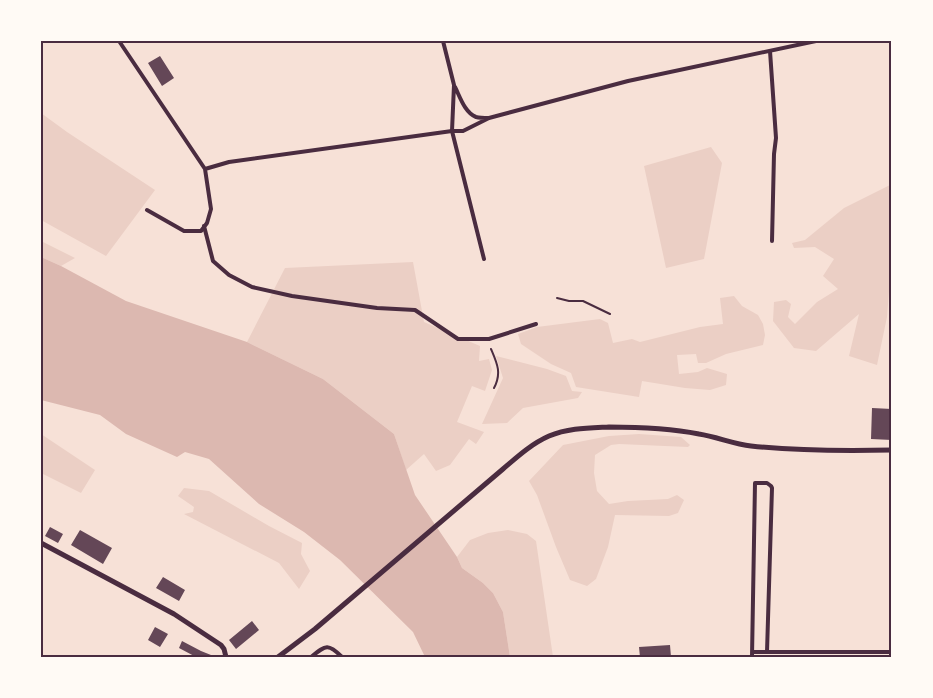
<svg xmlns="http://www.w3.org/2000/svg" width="933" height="698" font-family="Mulish,sans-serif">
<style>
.green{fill:#ebcfc5}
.water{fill:#dcb8b0}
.building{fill:#644757}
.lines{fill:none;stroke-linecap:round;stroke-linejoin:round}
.service{stroke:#4a2c40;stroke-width:2}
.minor{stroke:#4a2c40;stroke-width:4}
.tertiary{stroke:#4a2c40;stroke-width:5}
.neatline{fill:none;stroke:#4a2c40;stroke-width:2}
</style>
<rect width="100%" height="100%" fill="#f7e1d7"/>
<path class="green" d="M41,113l26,19 88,58 -49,66 -65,-36z
M711,147l11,16 -18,96 -38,9 -22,-102z
M892,184v102l-3,5 -2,26 -10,48 -28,-9 10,-42 -43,37 -22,-3 -21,-27 1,-19 12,-2 5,4 -3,13 7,7 22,-22 21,-13 -15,-13 11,-17 -19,-12 -21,1 -2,-5 13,-3 39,-32z
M41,241l34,17 -14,8 -20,-9z
M413,262l11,60 56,24 -1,15 10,-2 3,11 -7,21 -13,-5 -15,36 27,10 -8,12 -7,-5 -19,26 -14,6 -12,-17 -18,16 -12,-36 -71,-55 -76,-37 38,-74z
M734,296l8,10 16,9 5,9 2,11 -2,10 -37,9 -20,9h-8l-2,-9 -19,1 2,19 19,-2 9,-4 20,6 -1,11 -16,5 -25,-2 -43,-7 -3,16 -63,-10 -5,-14 -20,-9 -30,-20 -3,-10 19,-7 63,-8 8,4 5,20 19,-4 8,3 60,-15 23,-3 -3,-26z
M496,356l51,13 19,7 6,15 10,1 -4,6 -55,10 -16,15 -25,1 21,-46z
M41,434l54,36 -14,23 -40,-20z
M639,434l42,3 9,8 -2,2 -69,-3 -8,1 -16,10 -1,18 3,18 12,13 19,-3 40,-2 9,-4 7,5 -6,13 -9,3 -54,-1 -7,32 -12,32 -9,7 -17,-6 -14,-33 -19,-52 -8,-14 34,-36 46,-9z
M184,488l25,3 60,35 33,17 -1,11 9,17 -11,18 -20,-26 -95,-49 9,-2 1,-5 -16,-11z
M508,530l19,4 9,7 17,116h-43l-7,-45 -10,-19 -10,-10 -21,-15 -5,-11 13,-17 18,-7z"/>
<path class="water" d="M41,257l20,9 65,35 121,41 76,37 71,55 21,61 42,62 5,11 21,15 10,10 10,19 7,45h-85l-12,-25 -73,-72 -36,-28 -45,-28 -50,-45 -24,-7 -8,5 -51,-23 -26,-19 -59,-15z"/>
<path class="building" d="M160,56l14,22 -12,8 -14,-23z
M872,408l20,1v31l-21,-1z
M50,527l13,7 -5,9 -13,-7z
M80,530l32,18 -9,16 -32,-19z
M163,577l22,13 -6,11 -23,-13z
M252,621l7,9 -23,19 -7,-9z
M155,627l13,7 -8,13 -12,-7z
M182,641l19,10 15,6h-20l-17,-9z
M670,645l1,12h-31l-1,-10z"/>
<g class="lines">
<path class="service" d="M557,298l12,3h14l27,13
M491,349c6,14 11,24 3,39"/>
<path class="minor" d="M119,41l86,128 6,40 -4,14 -6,8h-17l-37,-21
M443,41l11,44 -2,46 32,128
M770,51l6,87 -2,16 -2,87
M455,87c5,10 10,26 21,30 4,1 9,1 13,1
M205,169l24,-7 223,-31h11l26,-13 139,-37 188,-40
M204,226l9,35 16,14 23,12 40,9 85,12 38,2 43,29h31l47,-15
M752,652h140
M311,657c15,-12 17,-14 31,0
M752,657l3,-174h12l4,3 1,2 -5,164"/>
<path class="tertiary" d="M41,543l133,71 47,31 3,4 2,8
M278,657l37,-28 188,-160c14,-12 28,-25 46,-33 19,-8 39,-8 60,-9 30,0 60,1 90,7 18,3 35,10 52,12 47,5 94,5 141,4"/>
</g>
<rect width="933" height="698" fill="none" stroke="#fffaf5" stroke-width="85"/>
<rect x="42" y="42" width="848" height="614" class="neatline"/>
</svg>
